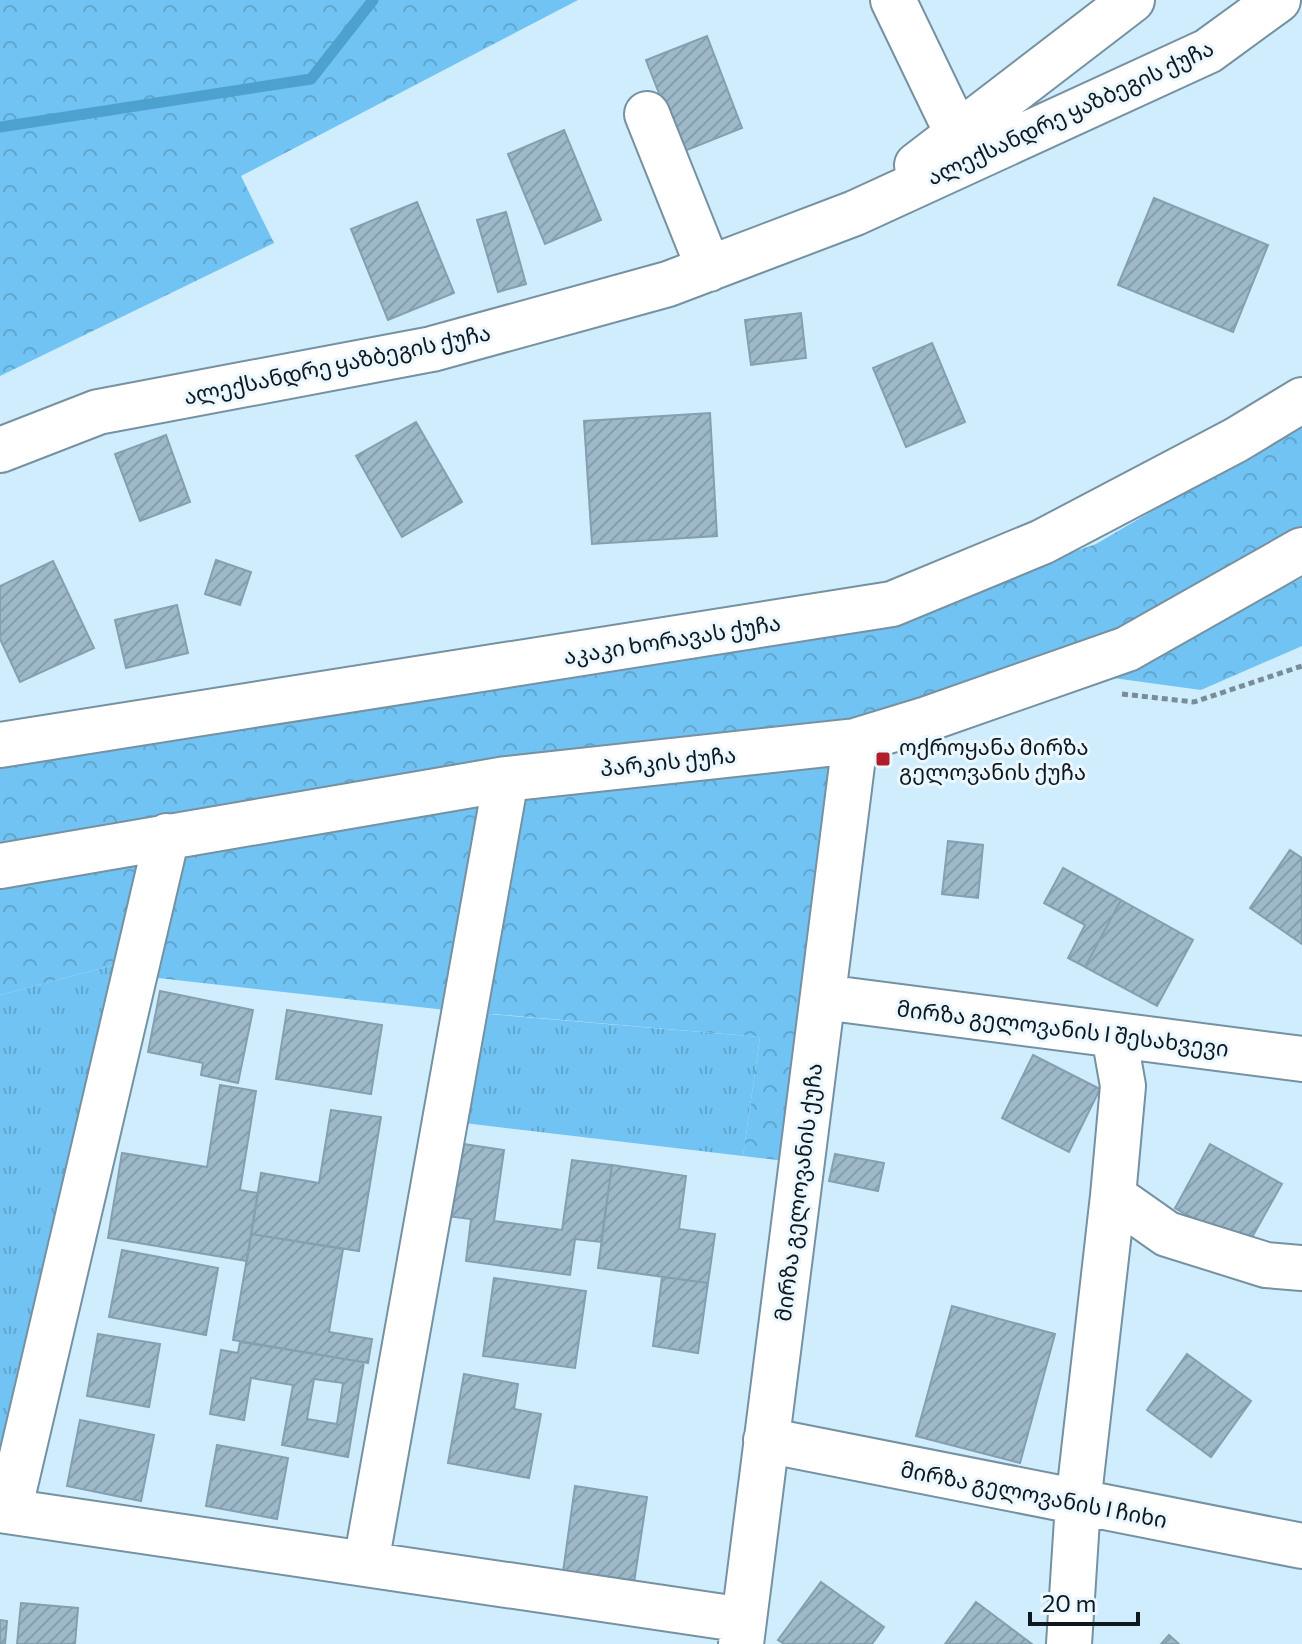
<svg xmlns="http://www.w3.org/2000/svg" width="1302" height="1644" font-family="Commissioner,'Noto Sans Georgian',sans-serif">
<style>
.grass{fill:url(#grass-tufts)}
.forest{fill:url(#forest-crowns)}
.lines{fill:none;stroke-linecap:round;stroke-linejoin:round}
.stream{stroke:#4da1ce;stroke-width:11}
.building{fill:url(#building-hatch);stroke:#849faf;stroke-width:2;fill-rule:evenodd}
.minor-casing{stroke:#7691a1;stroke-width:48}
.path{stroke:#788d99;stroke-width:5;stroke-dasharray:6 4;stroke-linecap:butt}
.minor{stroke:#fff;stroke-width:44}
.poi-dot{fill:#b01d28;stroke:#ebf7fe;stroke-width:3}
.labels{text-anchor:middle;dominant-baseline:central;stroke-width:6;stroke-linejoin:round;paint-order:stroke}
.street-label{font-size:22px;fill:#0e181e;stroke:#ebf7fe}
.poi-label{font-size:22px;fill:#0e181e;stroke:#ebf7fe;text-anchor:start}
</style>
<defs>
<pattern id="grass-tufts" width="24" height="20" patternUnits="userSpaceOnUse" patternTransform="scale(2)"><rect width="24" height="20" fill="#70c3f2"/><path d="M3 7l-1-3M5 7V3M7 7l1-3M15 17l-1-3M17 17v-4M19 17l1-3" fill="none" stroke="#60a7cf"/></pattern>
<pattern id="forest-crowns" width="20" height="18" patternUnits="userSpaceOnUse" patternTransform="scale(2)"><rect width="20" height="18" fill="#70c3f2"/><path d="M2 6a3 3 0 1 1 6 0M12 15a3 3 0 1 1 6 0" fill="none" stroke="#60a7cf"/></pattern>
<pattern id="building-hatch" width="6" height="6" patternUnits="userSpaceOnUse" patternTransform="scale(2)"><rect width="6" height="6" fill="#9db9c9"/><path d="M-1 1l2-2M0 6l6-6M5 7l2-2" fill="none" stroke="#869eac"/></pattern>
</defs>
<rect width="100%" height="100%" fill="#d0edfe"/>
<path class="grass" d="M114,965l-114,526v-496z
M488,1014l272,23 -17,119 -287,-34z"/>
<path class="forest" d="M0,0h578l-337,176 33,67 -274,133z
M1302,423v111l-172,99 -281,85 -229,25 -620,111v-87l137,-29 834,-150 125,-44z
M1302,578v68l-101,44 -95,-13z
M834,764l-48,397 -43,-5 17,-119 -314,-27 -297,-33 -35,-12 -114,30v-109l527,-96z"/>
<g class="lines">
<path class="stream" d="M0,127l311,-48 62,-79"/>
</g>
<path class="building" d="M707,36l35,92 -60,24 -36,-92z
M564,130l37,90 -56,24 -37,-90z
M1154,198l114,47 -35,87 -115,-47z
M417,202l37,91 -66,27 -37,-91z
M506,212l20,72 -28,8 -21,-72z
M801,313l5,45 -55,7 -6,-45z
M932,343l33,79 -59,25 -33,-79z
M710,413l7,123 -125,8 -8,-123z
M416,422l46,80 -60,35 -46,-81z
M166,435l24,67 -50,19 -25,-67z
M216,560l35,12 -11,33 -35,-11z
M53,561l41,87 -74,34 -20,-43v-53z
M177,605l11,48 -62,15 -11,-48z
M948,841l35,4 -5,53 -36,-4z
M1290,850l12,8v86l-52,-36z
M1063,868l58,32 -36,67 -17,-9 17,-33 -41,-22z
M1121,900l72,40 -36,66 -72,-39z
M160,991l93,19 -15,73 -37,-8 2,-12 -55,-11z
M287,1010l95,15 -11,69 -95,-15z
M1033,1055l67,34 -31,63 -67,-34z
M220,1085l36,6 -16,99 18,3 -11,68 -139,-23 14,-85 85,14z
M331,1110l50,7 -22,134 -108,-17 10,-61 58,10z
M457,1143l47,7 -10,71 68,9 10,-70 40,5 -11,77 -26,-3 -5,36 -104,-14 5,-42 -25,-3z
M1210,1144l72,40 -36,64 -71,-40z
M835,1154l49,9 -6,28 -49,-10z
M612,1165l74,11 -7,53 36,5 -7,49 -110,-15z
M251,1234l92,15 -14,83 43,7 -4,24 -135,-23z
M122,1250l96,18 -12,67 -97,-18z
M662,1277l46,6 -10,70 -45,-7z
M494,1278l92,13 -11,77 -92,-12z
M952,1306l103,28 -35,129 -104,-27z
M98,1334l62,10 -11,63 -62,-11z
M240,1342l124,20 -16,95 -66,-12 11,-60 -42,-7 -7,42 -34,-6 11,-64 17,3zM314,1379l29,4 -6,41 -30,-5z
M1187,1354l64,47 -40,56 -64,-47z
M464,1374l54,10 -4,25 27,5 -12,64 -81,-15z
M80,1420l74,15 -13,66 -74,-15z
M217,1445l71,13 -11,61 -71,-13z
M575,1486l72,11 -14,92 -71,-10z
M821,1582l63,45 -12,17h-88l-6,-4z
M976,1602l56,42h-87z
M21,1603l57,5 -3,36h-58z
M0,1620l7,1 -2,23h-5z
M1169,1635l10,9h-18z"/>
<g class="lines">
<g class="minor-casing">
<path id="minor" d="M893,0l65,135
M647,114l62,155
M917,165l215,-165
M0,450l98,-38 334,-63 236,-65 187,-71 353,-162 70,-51
M0,745l892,-141 150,-62 194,-102 66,-40
M0,866l506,-87 349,-38 72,-22 200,-70 175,-99
M823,997l479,62
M1113,1196l54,38 99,31 36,3
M766,1440l536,106
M0,1510l744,110
M9,1511l158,-675
M366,1563l140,-784
M741,1644l114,-903
M1069,1644l9,-140 35,-308 10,-110 -9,-51"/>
</g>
<path class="path" d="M1122,694l72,8 108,-36"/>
<use href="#minor" class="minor"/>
</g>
<rect class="poi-dot" x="875" y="751" width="16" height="16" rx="4"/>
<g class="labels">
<g class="street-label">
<text transform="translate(1070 112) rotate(-25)">ალექსანდრე ყაზბეგის ქუჩა</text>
<text transform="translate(337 364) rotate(-12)">ალექსანდრე ყაზბეგის ქუჩა</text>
<text transform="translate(672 639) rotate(-9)">აკაკი ხორავას ქუჩა</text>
<text transform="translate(668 761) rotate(-6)">პარკის ქუჩა</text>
<text transform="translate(1063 1028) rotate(7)">მირზა გელოვანის I შესახვევი</text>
<text transform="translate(798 1192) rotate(-83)">მირზა გელოვანის ქუჩა</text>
<text transform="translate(1034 1494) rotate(11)">მირზა გელოვანის I ჩიხი</text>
</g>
<g class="poi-label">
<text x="899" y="746">ოქროყანა მირზა<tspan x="899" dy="25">გელოვანის ქუჩა</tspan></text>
</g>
</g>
<path d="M1030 1612v12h108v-12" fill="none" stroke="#0e181e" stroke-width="4"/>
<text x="1042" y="1612" font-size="24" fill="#0e181e" stroke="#ebf7fe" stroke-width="6" paint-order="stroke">20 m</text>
</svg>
